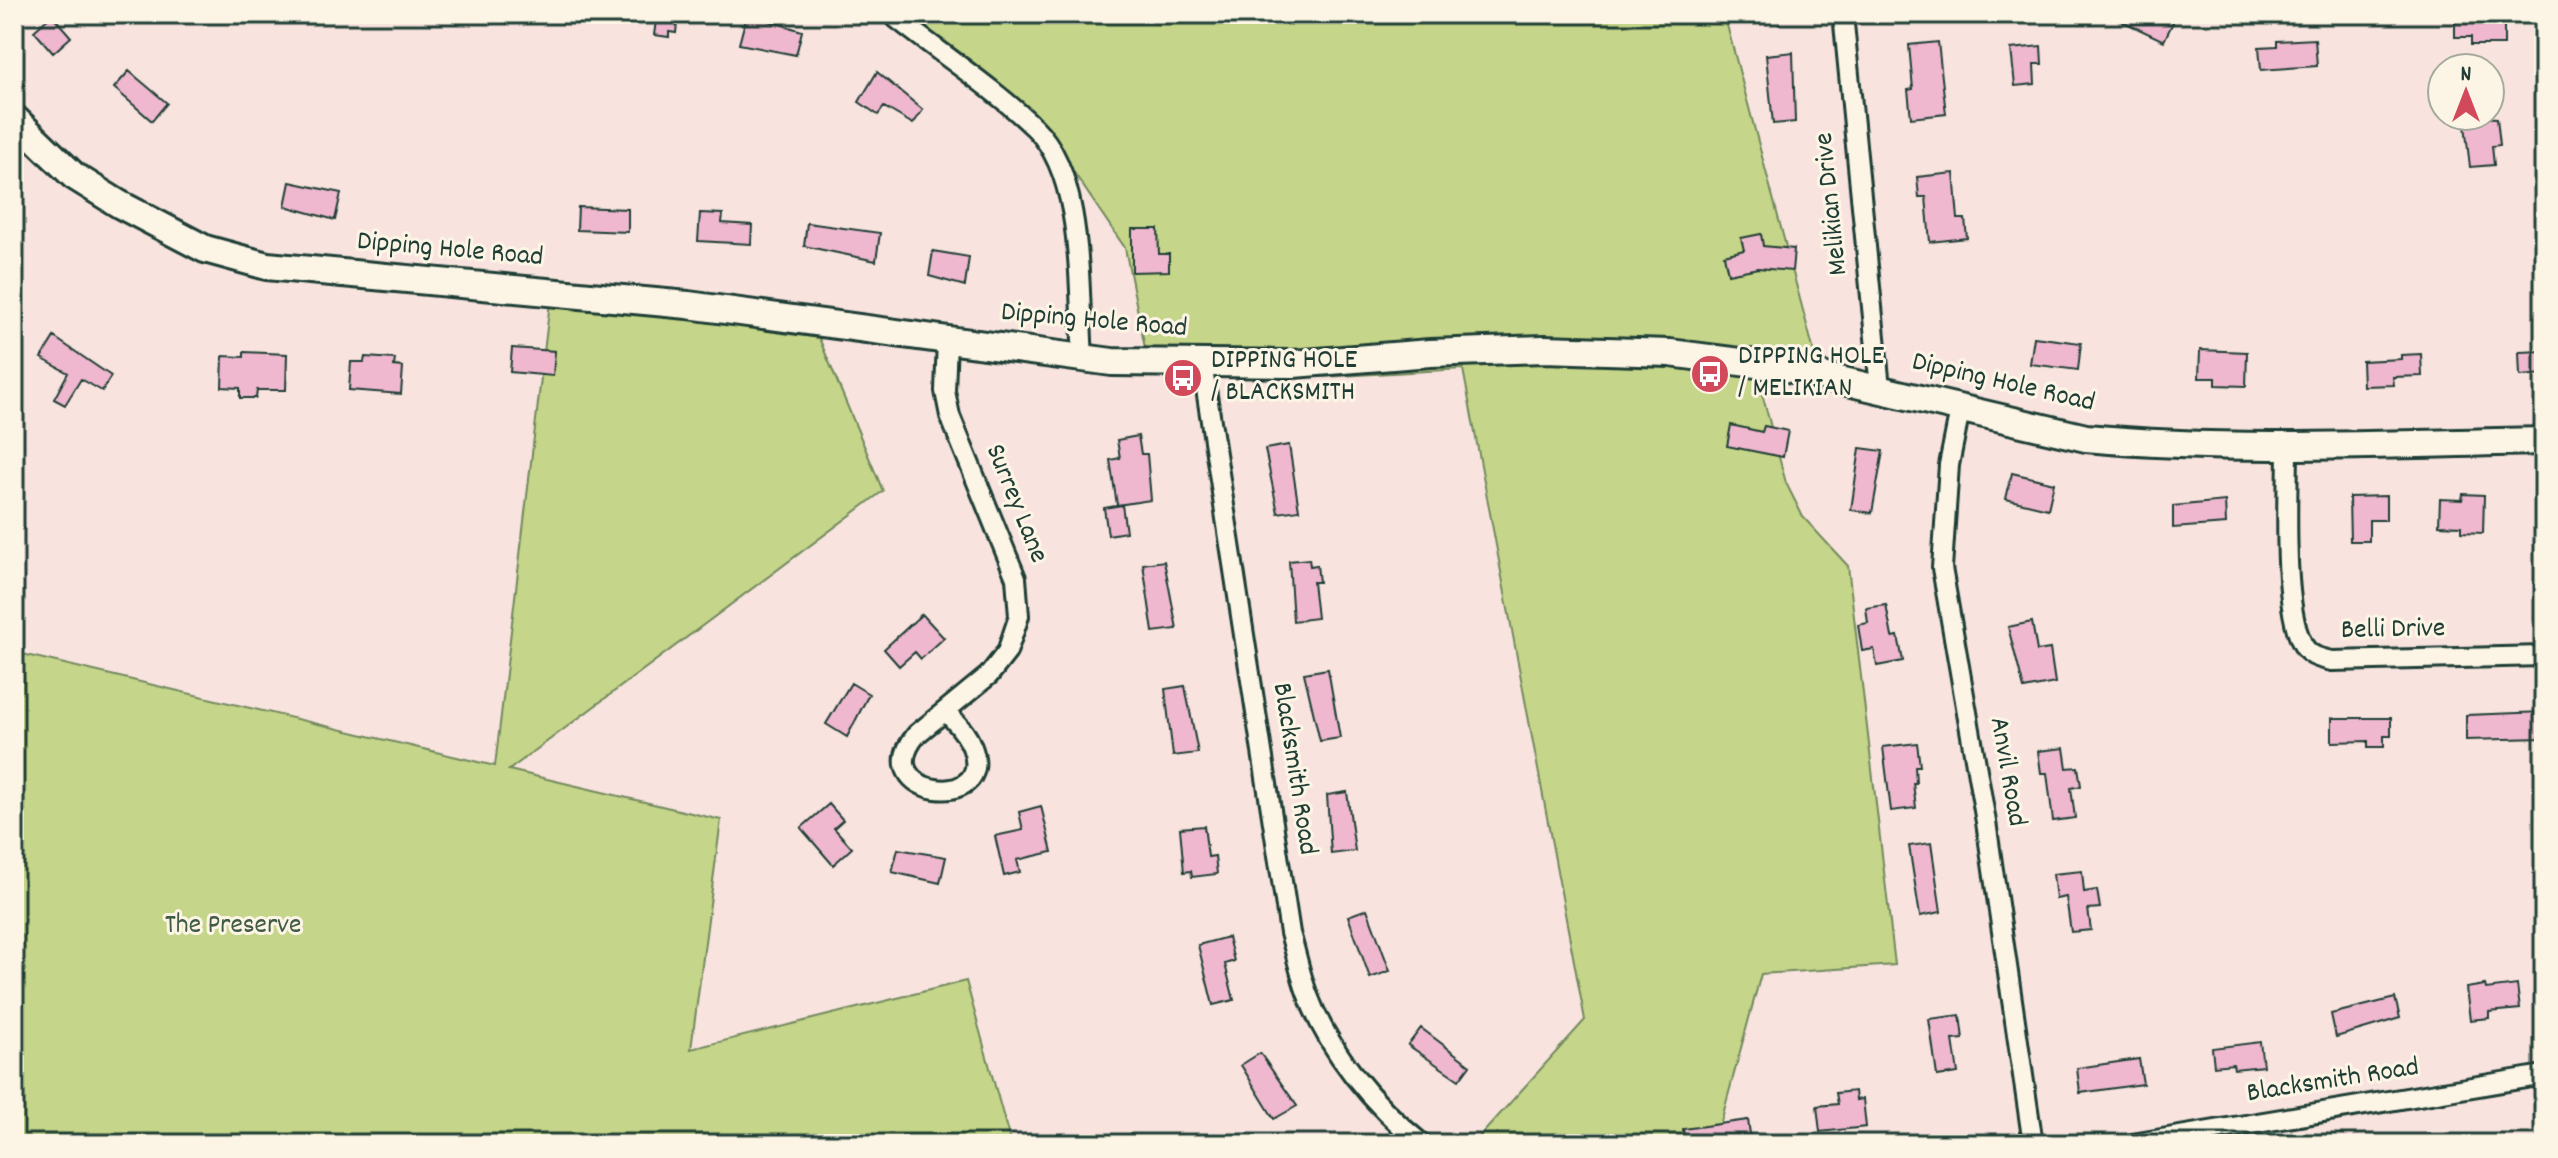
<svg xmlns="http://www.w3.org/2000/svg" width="2558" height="1158" font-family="Dekko,sans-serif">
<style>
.green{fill:#c5d589;stroke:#72895e;stroke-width:2}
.building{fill:#efb8ce;stroke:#1f3d34;stroke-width:2}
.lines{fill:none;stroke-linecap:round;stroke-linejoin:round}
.minor-casing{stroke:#1f3d34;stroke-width:24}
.secondary-casing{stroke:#1f3d34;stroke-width:32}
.minor{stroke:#fcf5e5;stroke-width:18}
.secondary{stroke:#fcf5e5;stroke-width:26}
.labels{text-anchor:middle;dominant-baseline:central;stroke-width:6;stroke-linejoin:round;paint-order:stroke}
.street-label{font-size:28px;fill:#1f3d34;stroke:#fcf5e5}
.poi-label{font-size:28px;fill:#1f3d34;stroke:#fcf5e5;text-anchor:start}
.park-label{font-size:28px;fill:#405b45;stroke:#fcf5e5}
</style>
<rect width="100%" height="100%" fill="#f8e3de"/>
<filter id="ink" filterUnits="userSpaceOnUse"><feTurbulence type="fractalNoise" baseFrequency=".0125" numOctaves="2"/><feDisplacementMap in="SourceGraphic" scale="16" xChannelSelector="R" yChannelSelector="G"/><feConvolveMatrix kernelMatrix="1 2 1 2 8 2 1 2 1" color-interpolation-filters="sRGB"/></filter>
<g filter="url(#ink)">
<path class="green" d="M924,14h800l93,349 -63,1 32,119 17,34 45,49 47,399 -134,9 -46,170h-242l112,-124 -122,-651 -141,8 -174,-14 -23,-115 -65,-96 -148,-125z
M552,285l262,41 69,165 -374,279 212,50 -30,229 275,-68 45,163h-997v-492l481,114z"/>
<path class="building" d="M657,14h21l-2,19 -7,-1v5l-15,-2z
M747,14l55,17 -6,24 -57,-11z
M2107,14h60l8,4 -11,23z
M52,15l19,22 -18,16 -19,-22z
M2455,17l49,3v25h-33v-8h-16z
M2315,39l2,27 -56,4 -2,-23 18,-1v-5z
M1938,42l8,72 -35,4 -3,-28 5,-1 -4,-44z
M2041,46l1,18h-8l1,20 -20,2 -4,-37z
M1793,52l2,70 -22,2 -7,-69z
M129,71l38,32 -15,18 -38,-33z
M877,72l46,38 -10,14 -29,-17 -6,8 -19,-13z
M2464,116l33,2 3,27 -8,1 2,19 -24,2z
M1954,173l4,46h7l2,19 -37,4 -4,-45h-7l-2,-20z
M290,182l51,11 -6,27 -50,-14z
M578,207l50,2v23l-51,-2z
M700,213l23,1 -1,9 30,2 -1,19 -53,-3z
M807,223l73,10 -4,28 -72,-15z
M1132,229h26l1,25h10v17l-37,1z
M1761,234l2,12 31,3 -2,22 -34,-3 -30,6 -4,-19 20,-5 -3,-12z
M933,251l36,6 -4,29 -36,-10z
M54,337l57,39 -9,15 -21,-12 -16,26 -11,-6 14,-26 -27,-15z
M2034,337l47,6 -3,27 -48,-6z
M512,348l43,3 -2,25 -43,-4z
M2200,350l47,2 -1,34 -30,-1v-7h-17z
M2544,351v23l-24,2 -1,-24z
M244,352l43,2 -1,36h-29l-1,8h-16v-10l-18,-1 1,-31 21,1z
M2421,354l1,22 -29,1 1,8 -31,1 -1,-25 39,-2v-4z
M365,357l30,2 -1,7 9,1 -2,27 -52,-4 2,-28h13z
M1731,425l31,7 2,-6 24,5 -5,26 -56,-11z
M1138,436l3,18h6l4,46 -34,5 -7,-45 10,-2 -3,-18z
M1289,445l10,65 -21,3 -13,-64z
M1860,448l23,3 -11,62 -21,-3z
M2012,473l42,10 -6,26 -42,-10z
M2463,494l21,1 -1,38 -22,-1v-6l-22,-1 1,-26 22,1z
M2386,496v24h-17v21h-19l-1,-44z
M2225,501l1,23 -53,4v-22z
M1122,505l4,27 -18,3 -4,-27z
M1309,559l1,7 7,-1 2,17h-6l4,36 -24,3 -4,-60z
M1164,561l13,68 -24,3 -10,-68z
M1886,605l6,32 6,-1 5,25 -26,5 -3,-17 -12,2 -4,-26 10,-2 -2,-15z
M922,614l22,24 -23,21 -6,-7 -16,14 -15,-17z
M2032,622l5,29 13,-2 5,34 -31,6 -16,-62z
M1328,669l12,69 -20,3 -16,-68z
M851,683l18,11 -22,43 -21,-13z
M1185,686l13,67 -25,3 -8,-67z
M2544,712v26l-78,2v-25z
M2332,718h59v18h-7v11h-16v-6l-36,1z
M1917,743l3,23h-5l1,17h-3l3,25 -25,3 -8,-64z
M2064,748l3,20 11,-1 3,19 -10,2 4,30 -22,3 -6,-48h-6l-3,-22z
M1347,792l8,59 -24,3 -4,-59z
M829,804l14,16 -9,8 18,20 -19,17 -32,-37z
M1041,806l11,46 -35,8 3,12 -16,4 -9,-40 28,-6 -4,-18z
M1204,826l4,31 7,-1 2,18 -25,3 -1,-6 -7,1 -4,-44z
M1931,843l10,69 -21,4 -11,-70z
M898,849l48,8 -6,26 -48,-11z
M2082,871l2,21 13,-2 3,18 -12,1 3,21 -20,2 -5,-35 -10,2 -3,-25z
M1367,909l23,62 -20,7 -22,-62z
M1228,937l6,24 -9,3 9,36 -21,5 -15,-60z
M2485,985l1,4 31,-4 3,24 -31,3v6l-19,2 -4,-32z
M2395,998l5,20 -64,19 -5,-23z
M1960,1015l3,24 -10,1 5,33 -21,3 -8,-57z
M1421,1028l49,37 -11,15 -51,-35z
M2260,1042l3,24 -29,3 -1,-5 -19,2 -2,-18z
M1260,1053l37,53 -23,13 -33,-54z
M2139,1059l4,25 -63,9 -3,-25z
M1855,1091l1,9 7,-1 3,28 -46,5 -3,-26 21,-2 -2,-11z
M1748,1120l3,21 -66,3 -2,-15z"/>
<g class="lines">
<g class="minor-casing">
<path id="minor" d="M891,14c46,37 103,74 144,114 50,49 43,163 48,229
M1843,14l37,374
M1202,363l88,570c6,20 10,41 17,60 21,58 67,113 115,151
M1960,410l-11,55 -7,103 44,254 47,322
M2288,446c0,45 -6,159 14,197 6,13 17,15 30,18l212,-5
M946,711c9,11 21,22 26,36 26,67 -107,49 -55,-13l72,-59 18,-23 12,-36 -3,-38 -66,-162 -5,-25 2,-51
M2132,1144l412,-69"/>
</g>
<g class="secondary-casing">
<path id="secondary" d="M14,118l60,58 45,28 86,45 62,17 421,39 424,57 181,2 137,-11 114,-4 126,4 118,15 298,70c152,14 305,6 458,3"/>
</g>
<use href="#minor" class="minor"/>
<use href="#secondary" class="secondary"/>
</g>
</g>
<defs>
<g id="bus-disc" transform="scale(2)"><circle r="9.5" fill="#d1495b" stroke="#fcf5e5"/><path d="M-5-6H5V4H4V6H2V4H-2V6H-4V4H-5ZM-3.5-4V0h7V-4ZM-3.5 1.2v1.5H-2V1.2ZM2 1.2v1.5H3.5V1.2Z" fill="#fff"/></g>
</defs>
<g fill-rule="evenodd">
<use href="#bus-disc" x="1710" y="374"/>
<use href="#bus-disc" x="1183" y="378"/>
</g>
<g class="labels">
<g class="street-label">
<text transform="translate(1833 204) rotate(-96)">Melikian Drive</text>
<text transform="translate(450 251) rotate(5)">Dipping Hole Road</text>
<text transform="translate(1094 322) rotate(5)">Dipping Hole Road</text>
<text transform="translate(2003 384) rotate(13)">Dipping Hole Road</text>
<text transform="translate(1015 504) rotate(68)">Surrey Lane</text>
<text transform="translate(2393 631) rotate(-1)">Belli Drive</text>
<text transform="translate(1293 769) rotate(81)">Blacksmith Road</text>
<text transform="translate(2006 772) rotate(80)">Anvil Road</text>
<text transform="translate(2333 1082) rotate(-9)">Blacksmith Road</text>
</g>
<g class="poi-label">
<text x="1738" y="358">DIPPING HOLE<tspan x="1738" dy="32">/ MELIKIAN</tspan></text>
<text x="1211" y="362">DIPPING HOLE<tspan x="1211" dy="32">/ BLACKSMITH</tspan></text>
</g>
<g class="park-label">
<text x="233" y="927">The Preserve</text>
</g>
</g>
<rect width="2558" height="1158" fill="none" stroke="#fcf5e5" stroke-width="48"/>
<rect x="24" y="24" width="2510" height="1110" fill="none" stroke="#1f3d34" stroke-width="3" filter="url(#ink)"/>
<g transform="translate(2466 92)"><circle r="38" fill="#fcf5e5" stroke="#a4ab9e" stroke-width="2"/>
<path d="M0-6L14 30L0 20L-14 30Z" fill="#d1495b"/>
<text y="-12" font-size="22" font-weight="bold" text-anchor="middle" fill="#1f3d34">N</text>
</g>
</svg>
